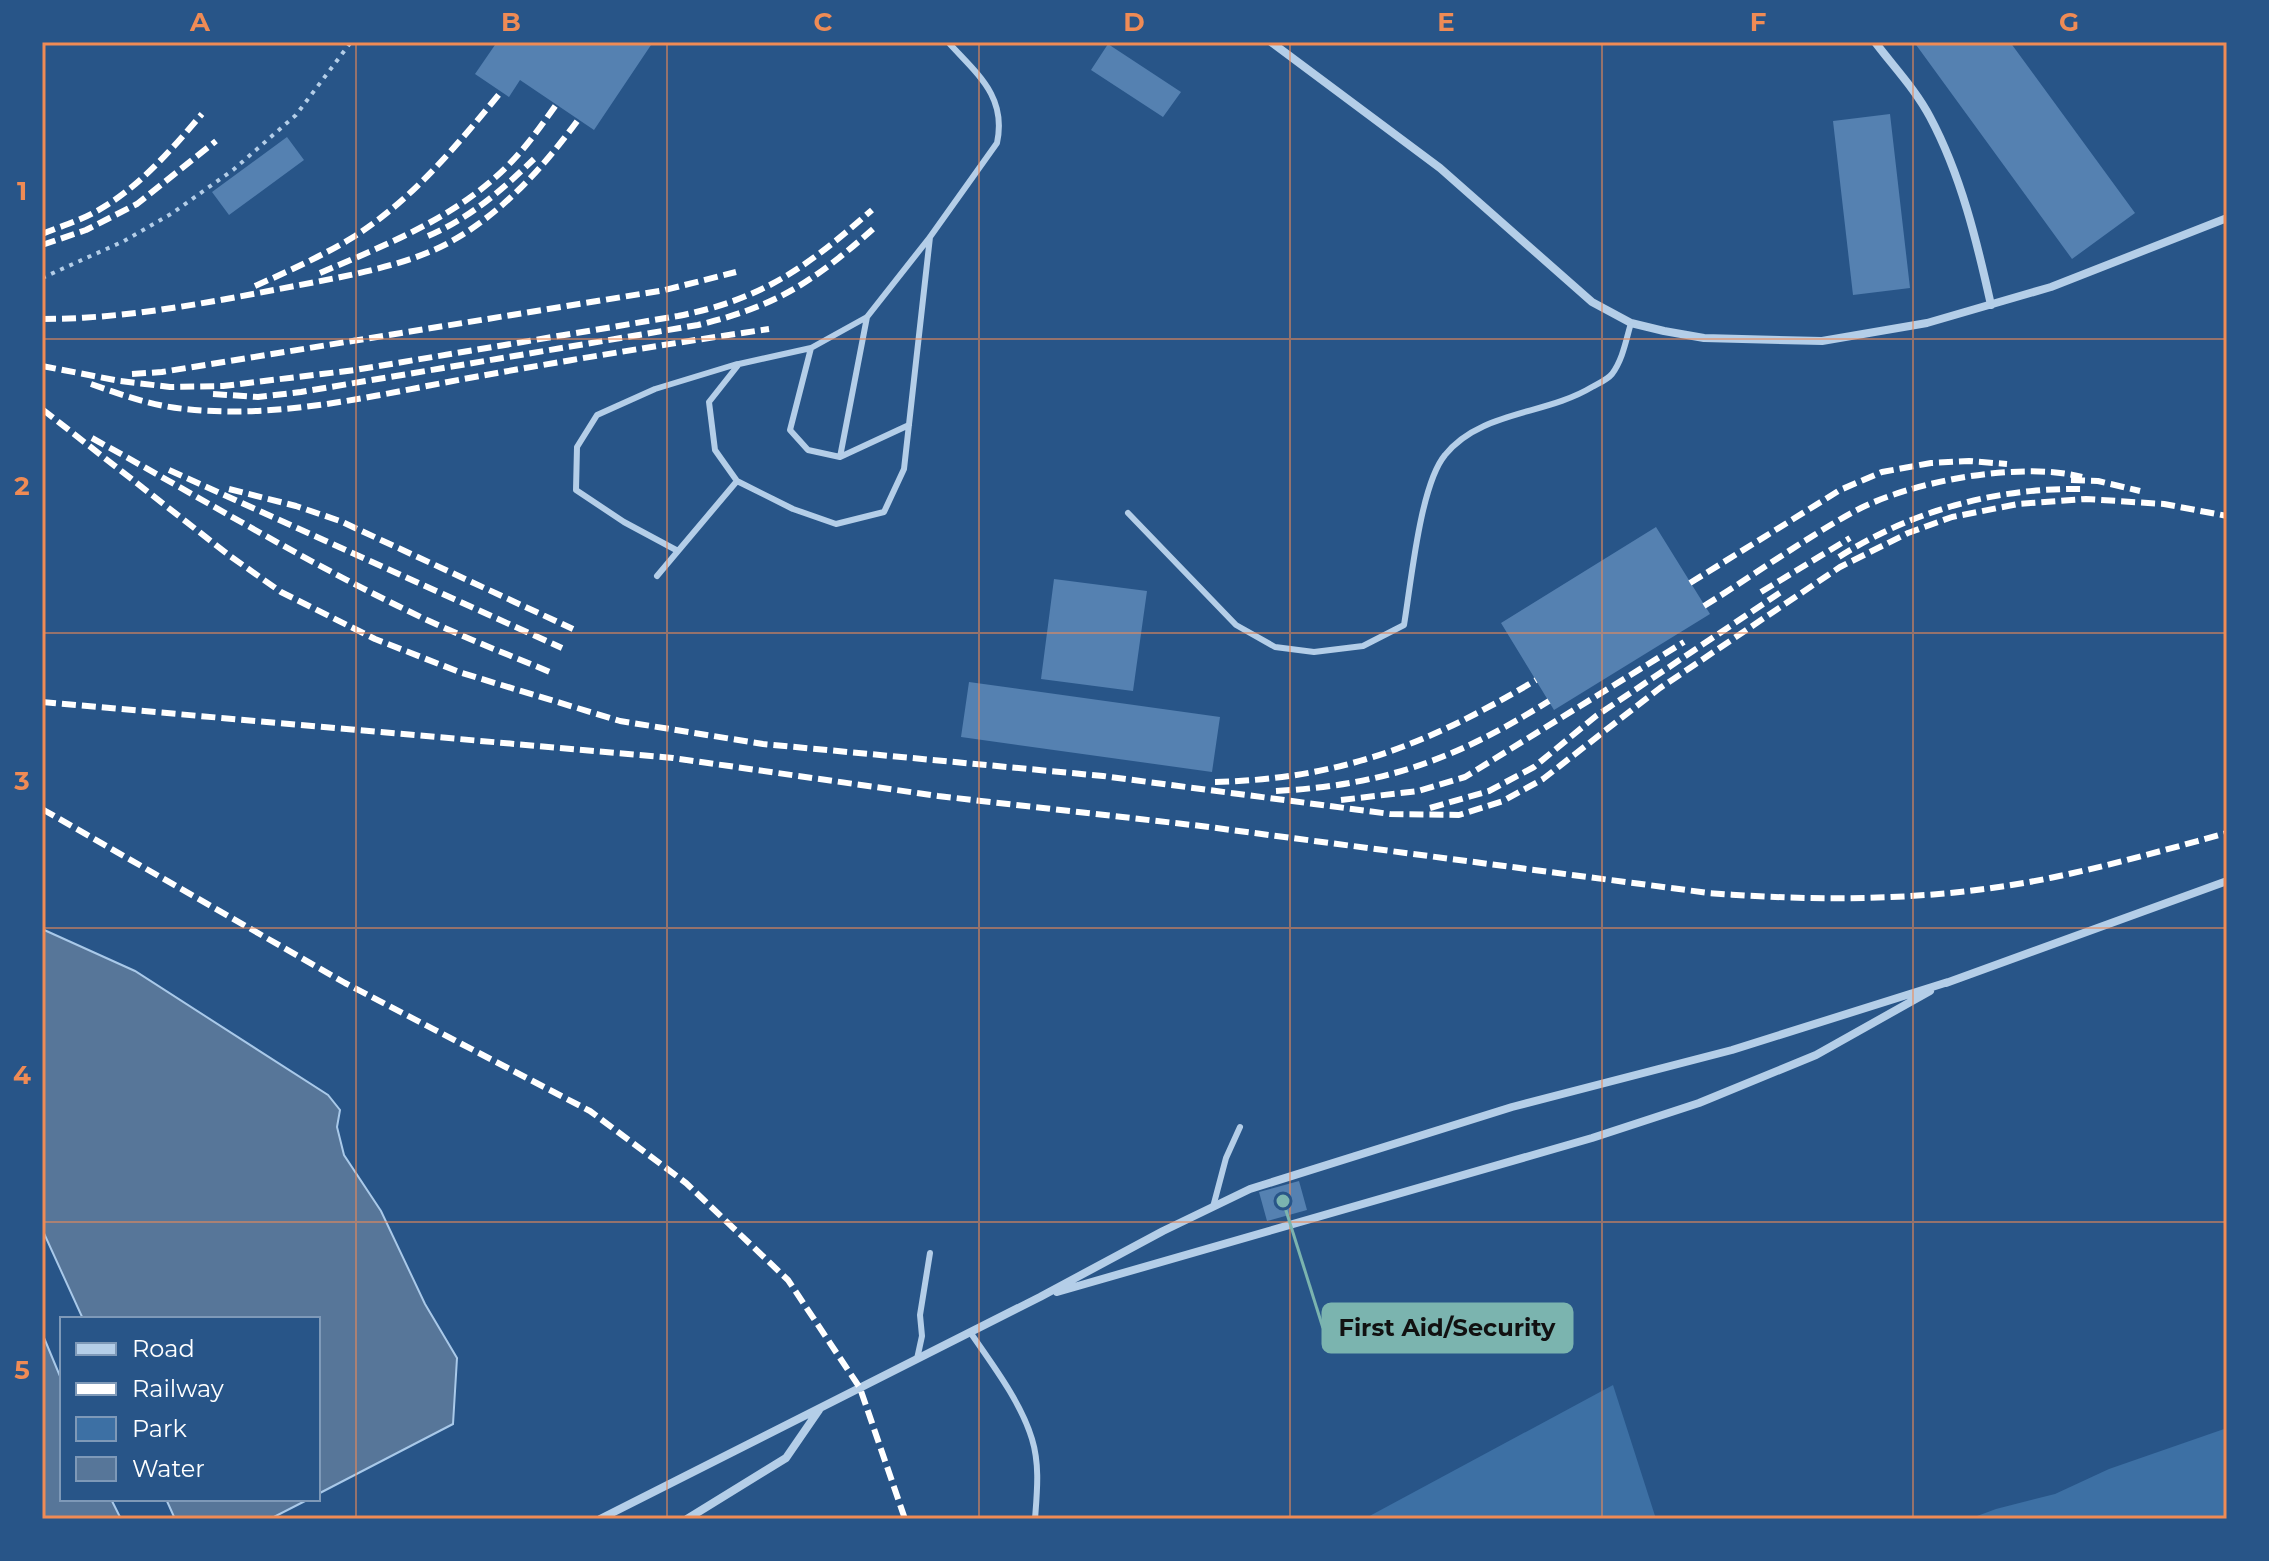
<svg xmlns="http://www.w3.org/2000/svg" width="2269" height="1561" font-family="Montserrat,sans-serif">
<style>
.green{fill:#3d70a4}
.water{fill:#577699;stroke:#a9c9e9;stroke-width:2}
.building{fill:#5581b1}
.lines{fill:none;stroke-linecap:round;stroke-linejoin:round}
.path{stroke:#b4cee8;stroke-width:4;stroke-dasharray:4 6;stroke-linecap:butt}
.service{stroke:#b4cee8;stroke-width:6}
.minor{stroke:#b4cee8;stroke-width:8}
.rail{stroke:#fff;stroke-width:6;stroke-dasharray:14 6;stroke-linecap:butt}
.grid{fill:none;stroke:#ef8b55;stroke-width:2;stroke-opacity:0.55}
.leader{fill:none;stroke:#7bb4af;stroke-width:3}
.callout-dot{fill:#7bb4af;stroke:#285588;stroke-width:3}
.callout{fill:#7bb4af;stroke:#7bb4af;stroke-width:3}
.callout-label{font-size:24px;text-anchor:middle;font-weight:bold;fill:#111}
.neatline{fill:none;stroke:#ef8b55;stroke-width:3}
.grid-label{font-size:26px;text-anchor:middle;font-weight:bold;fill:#ef8b55}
</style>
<rect width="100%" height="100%" fill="#285588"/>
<path class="green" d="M1613,1385l43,134h-292z
M2227,1428v91h-258l27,-10 59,-15 54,-25z"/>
<path class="water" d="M42,929l93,42 193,124 12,15 -3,17 7,28 37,56 44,93 32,54 -4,66 -135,70v-175h-235l-41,-90z
M42,1333l20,48v118h49l10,20h-79z
M166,1499h143l-39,20h-95z"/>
<path class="building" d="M497,42h156l-59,88 -74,-50 -11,17 -34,-23z
M1914,42h96l125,171 -63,46z
M1108,44l73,48 -18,25 -72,-47z
M1890,114l20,174 -57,7 -20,-174z
M287,137l17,23 -75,55 -17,-23z
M1656,527l54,87 -156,96 -53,-87z
M1054,579l93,12 -14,100 -92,-12z
M969,682l251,35 -8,55 -251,-35z
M1299,1181l8,29 -40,11 -8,-29z"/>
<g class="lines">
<path class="path" d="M42,278l82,-37 47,-27 62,-44 63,-55 55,-73"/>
<path class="service" d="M930,237l-26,232 -20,43 -48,12 -43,-15 -56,-28 -22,-31 -6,-48 30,-38 72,-16 56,-31 63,-80 67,-94c10,-47 -20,-69 -49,-101
M811,348l-21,82 18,20 32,7 69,-32
M840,457l27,-140
M1128,513l108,112 39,22 39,5 49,-6 41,-21c7,-41 16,-140 41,-170 35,-44 101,-40 147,-68 7,-4 15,-7 20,-13 11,-15 14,-34 19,-51
M678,551l-54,-29 -48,-32 1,-43 20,-32 58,-26 82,-25
M657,576l80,-95
M1213,1207l13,-49 14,-31
M970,1332c22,32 51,70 62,107 8,26 5,53 3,80
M917,1359l5,-23 -2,-21 10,-62"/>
<path class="minor" d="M1271,42l169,126 152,134 39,21 33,8 40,7 118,3 105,-18 124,-36 176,-69
M1875,42c18,24 41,48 55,75 31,58 47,125 61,188
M1946,983l281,-102
M1057,1292l535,-154 107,-35 117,-48 114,-64
M600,1519l440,-222 123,-66 87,-42 262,-82 220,-57 216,-68
M687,1519l99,-61 33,-48"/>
<path class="rail" d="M42,234c17,-7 37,-13 53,-22 43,-23 76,-62 107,-98
M428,236c42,-18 74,-46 106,-77
M42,245l44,-15 51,-26 79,-63
M320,273c68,-29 143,-58 195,-115 15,-16 28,-35 41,-53
M255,286c34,-15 69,-31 100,-50 59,-38 102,-91 146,-144
M42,319c85,0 169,-17 253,-33 51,-10 118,-21 162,-48 50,-30 87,-72 121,-118
M42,366l78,15 50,6 53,-1 132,-16 323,-54c86,-17 130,-50 194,-106
M132,374l30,-2 503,-82 71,-18
M91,384c31,11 62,22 94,25 102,11 202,-17 301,-34 94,-17 188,-32 283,-46
M213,394l45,3 43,-5 397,-67c79,-19 115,-43 175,-96
M42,409l188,147 51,36 94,47 87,34 158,48 143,23 340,32 287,38 69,1 44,-14 40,-22 117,-91 180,-121 68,-34 44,-16 66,-13 68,-5 78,5 63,12
M92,438c102,56 202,117 306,168 50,25 101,45 152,66
M169,470l393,178
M2071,480l27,1 42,10
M229,489l67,17 44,15 233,108
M1839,557c74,-47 159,-70 247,-68
M1690,583l150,-93 42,-18 49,-9 38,-2 38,3
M1761,592l89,-54
M1704,606c50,-31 100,-67 151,-95 56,-30 166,-50 227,-34
M42,702l631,56 265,38 263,30 508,67c114,9 229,8 341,-15 59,-12 118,-29 177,-45
M1215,782c126,-3 214,-38 321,-102
M1276,791c110,-6 180,-32 273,-90
M1341,800l77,-9 47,-14 219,-135
M1430,808l59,-17 45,-24 62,-51 185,-124
M42,809l303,174 245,128 96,72 102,97 72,108 45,131"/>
</g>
<path class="grid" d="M356,42v1477M667,42v1477M979,42v1477M1290,42v1477M1602,42v1477M1913,42v1477M42,339h2185M42,633h2185M42,928h2185M42,1222h2185"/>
<path class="leader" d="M1283 1201L1323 1328"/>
<circle class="callout-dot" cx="1283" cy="1201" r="8"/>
<rect class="callout" x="1323" y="1304" width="249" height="48" rx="8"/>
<g class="callout-label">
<text x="1447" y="1336">First Aid/Security</text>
</g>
<rect width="2269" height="1561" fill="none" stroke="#285588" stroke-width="88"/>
<rect x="60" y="1317" width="260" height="184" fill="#285588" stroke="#7e99b8" stroke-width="2"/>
<rect x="76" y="1343" width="40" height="12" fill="#b4cee8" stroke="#7e99b8" stroke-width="2"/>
<text x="132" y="1357" font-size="24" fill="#ffffff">Road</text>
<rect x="76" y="1383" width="40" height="12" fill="#ffffff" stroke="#7e99b8" stroke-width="2"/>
<text x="132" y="1397" font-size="24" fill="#ffffff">Railway</text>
<rect x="76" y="1417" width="40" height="24" fill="#3d70a4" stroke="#7e99b8" stroke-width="2"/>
<text x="132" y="1437" font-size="24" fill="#ffffff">Park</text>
<rect x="76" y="1457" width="40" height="24" fill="#577699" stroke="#7e99b8" stroke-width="2"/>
<text x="132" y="1477" font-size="24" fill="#ffffff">Water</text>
<rect x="44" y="44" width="2181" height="1473" class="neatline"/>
<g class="grid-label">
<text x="200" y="31">A</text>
<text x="511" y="31">B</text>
<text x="823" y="31">C</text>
<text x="1134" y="31">D</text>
<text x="1446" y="31">E</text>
<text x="1758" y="31">F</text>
<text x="2069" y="31">G</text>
<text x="22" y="200">1</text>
<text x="22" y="495">2</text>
<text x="22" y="790">3</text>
<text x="22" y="1084">4</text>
<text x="22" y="1379">5</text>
</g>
</svg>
